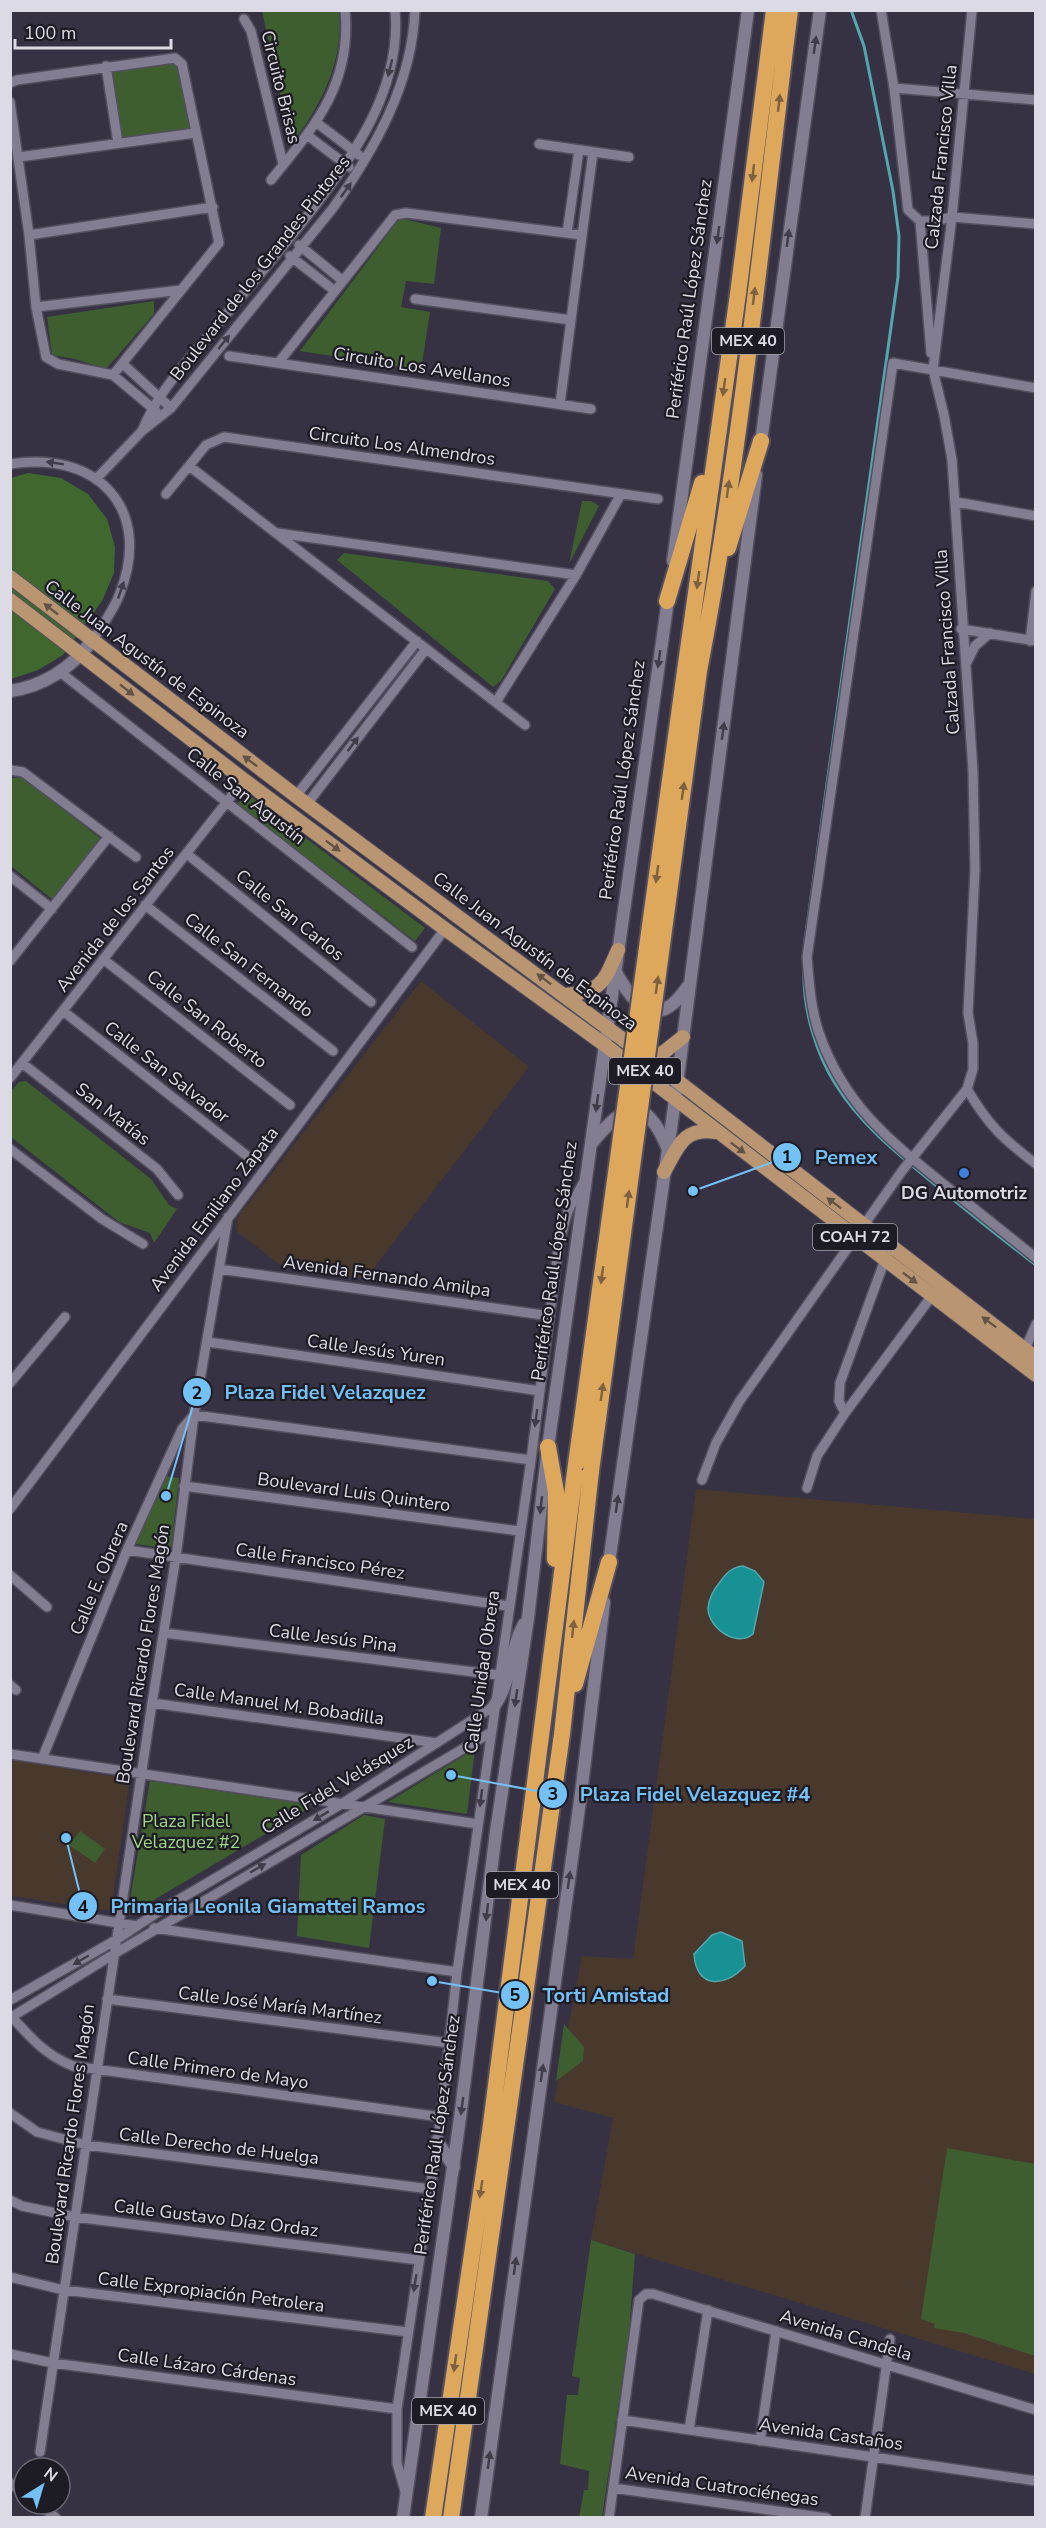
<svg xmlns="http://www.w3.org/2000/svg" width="1046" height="2528" font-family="'Nunito Sans',sans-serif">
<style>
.education{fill:#48392c}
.green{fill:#3e5e30}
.forest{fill:#40682e}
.water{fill:#189195;stroke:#53a7ad;stroke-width:1.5}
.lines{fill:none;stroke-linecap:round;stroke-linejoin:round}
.stream{stroke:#53a7ad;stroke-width:3}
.street-casing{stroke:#534f5e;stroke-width:12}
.secondary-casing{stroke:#534f5e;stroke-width:15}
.primary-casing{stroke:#534f5e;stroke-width:16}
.highway-casing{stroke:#534f5e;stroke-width:20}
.street{stroke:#827d91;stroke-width:9}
.secondary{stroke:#827d91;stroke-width:12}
.primary{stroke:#b99671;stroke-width:14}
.highway{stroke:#dda75c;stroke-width:16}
.highway-bridge-casing{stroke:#534f5e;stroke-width:20;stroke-linecap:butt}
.highway-bridge{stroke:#dda75c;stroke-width:16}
.oneway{fill:#403d4a}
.oneway2{fill:#7d6140}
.oneway3{fill:#635246}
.shop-dot{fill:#3f7fe0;stroke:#1d1b23;stroke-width:2}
.labels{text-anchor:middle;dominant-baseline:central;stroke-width:4.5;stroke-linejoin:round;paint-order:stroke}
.shield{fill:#1d1b23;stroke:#a3a1ab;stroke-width:1.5}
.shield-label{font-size:16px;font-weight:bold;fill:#dcdae5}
.street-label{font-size:18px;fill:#dcdae5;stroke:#1d1b23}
.poi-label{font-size:18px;font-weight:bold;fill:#dcdae5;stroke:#1d1b23}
.park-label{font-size:18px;fill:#9dd784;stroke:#1d1b23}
.leader{fill:none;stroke:#73c1f6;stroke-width:2}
.callout-dot{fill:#73c1f6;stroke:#1d1b23;stroke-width:2}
.mark-label{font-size:18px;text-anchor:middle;font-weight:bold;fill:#111}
.callout-label{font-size:20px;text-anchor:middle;font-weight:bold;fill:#73c1f6;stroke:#1d1b23;stroke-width:4.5;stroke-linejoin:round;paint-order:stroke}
</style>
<rect width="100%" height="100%" fill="#363243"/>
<path class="education" d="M421,981l108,86 -163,211 -83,-11 -47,-36 1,-13z
M696,1489l339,30v855l-444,-134 22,-122 -59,-16 28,-146 51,3z
M10,1760l120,19 -19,132 -100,-15z"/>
<path class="green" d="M262,11h77c5,51 -18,94 -48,134z
M179,61l13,70 -71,9 -13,-72z
M400,218l41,10 -7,56 -28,-3 -5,26 29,5 -9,58 -121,-19z
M154,301v13l-48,55 -31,-10 -23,-4 -5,-38z
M582,501h9l8,5 -30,58z
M344,553l204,28 7,8 -54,92 -8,6 -156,-127z
M21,777l79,61 -47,62 -42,-34v-88z
M246,793l179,135 -10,13 -178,-137z
M26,1081l125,98 18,26 8,4 -23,34 -4,-10 -31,-11 -108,-85v-46l8,-9z
M163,1476l16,2 -8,71 -35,-5z
M475,1749l-8,65 -79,-12z
M150,1781l157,23 4,3 -181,107 -2,-3z
M364,1815l21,4 -16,129 -72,-12 4,-81z
M80,1831l25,18 -10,14 -26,-18z
M564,2024l20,23 -1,14 -27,20z
M947,2148l88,16v192l-71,-23 -30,-5 1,-4 -14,-5z
M591,2240l44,14 -6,79 -27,184 -23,1 5,-28h4l1,-19 -29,-7 7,-69h11l2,-17 -8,-2z"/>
<path class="forest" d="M28,473l33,5 27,16 19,25 8,28 -1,26 -12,28 -39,54 -25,15 -27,9v-201z"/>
<path class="water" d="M743,1566l12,5 9,11 -11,52c-16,14 -45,-6 -45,-26 1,-10 6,-19 12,-26 6,-9 12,-15 23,-16z
M721,1932l21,9 3,25c-20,22 -49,23 -51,-12l18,-19z"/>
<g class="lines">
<path class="stream" d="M805,941l93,-664 1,-41 -6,-45 -29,-145 -13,-36
M804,972c-1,37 12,82 32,113 26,42 66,72 103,103 32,26 64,52 97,77"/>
<g class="street-casing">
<path id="street" d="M881,10l13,78 14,122 12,11h14l18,-4 84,7
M244,19l7,12 32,133
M106,66l12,77
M10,83l7,-3 158,-22 7,6 37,179 -106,132
M894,88l142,12
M10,102l19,133 7,72 10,50 12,7 55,11 43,36
M317,123l42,32
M307,135l42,32
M539,144l90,13
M19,157l176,-24
M271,180c44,-54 81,-96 74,-170
M920,221l11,132
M567,233l12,-83
M29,235l184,-28
M299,245l44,36
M290,256l45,35
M415,299l156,21
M36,307l145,-17
M229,356l362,53
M279,362l116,-147 11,-2 176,22
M123,364l48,44
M1036,388l-143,-25 -86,594c2,26 4,52 12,76 25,72 70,107 127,153 30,24 60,48 90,72
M560,404l33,-252
M142,431c16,-39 41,-64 67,-96 33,-40 67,-79 99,-120 45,-59 94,-125 87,-205
M10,464c87,-14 143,44 110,129 -6,17 -18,33 -28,48
M189,466l336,259
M97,478l45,-47 29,-23 162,-200c42,-59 79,-124 82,-198
M166,494l40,-49 18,-8 434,62
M956,502l80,14
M277,533l299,42
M961,629l75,12
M1030,641l6,-50
M966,664l9,-18 15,-13
M60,672l352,275
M496,702l80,-127 45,-81
M10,770l13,2 113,85
M296,796l121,-155
M307,804l119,-155
M187,854l184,148
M10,876l42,33
M145,905l188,146
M103,959l187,146
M10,961l99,-125
M63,1011l188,148
M22,1063l135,106 21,26
M10,1078l234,-298
M967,1089c22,37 35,49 69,75
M10,1149l92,70 41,25
M219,1269l331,47
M208,1342l332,49
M1024,1352l12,-28
M10,1383l55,-66
M845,1413l-6,-12 1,-18 47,-129
M702,1480l14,-37 23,-41 163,-231 65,-82 6,-20v-26l-5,-30 7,-143 -2,-99 -21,-311 -8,-45 -11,-45 19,-153 20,-207
M184,1486l335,45
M807,1488l10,-32 28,-43 89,-120
M10,1509l435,-580
M127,1550l381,56
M10,1575l37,32
M164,1633l334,42
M10,1685l6,5
M152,1703l285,40
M10,1754l468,70
M42,1759l85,-209 55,-121 12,-14 337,45
M10,1905l127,21
M154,1928l303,44
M107,1999l342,44
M10,2000l106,-60 42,-28 185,-109 151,-97
M10,2015c20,22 35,40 63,51l368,51
M10,2018l104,-64 376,-221
M10,2113l27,19 49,13 344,44
M10,2200l12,6 53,11 344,43
M10,2277l54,13 344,42
M10,2354l43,9 344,46
M622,2420l414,61
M689,2430l19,-120
M760,2441l16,-110
M40,2452l112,-749 24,-146 18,-142 34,-198
M10,2483l14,10
M613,2488l214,30
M406,2495l-9,-32v-54l44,-292 16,-145 74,-512 28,-217 9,-32 15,-28
M39,2504l17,14
M609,2518l30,-218 7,-6h7l383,116
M865,2518l25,-179"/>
</g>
<g class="secondary-casing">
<path id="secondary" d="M760,449l60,-439
M673,561l75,-551
M10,691c35,-5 61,-23 82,-50
M615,971c10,18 30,52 55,35 8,-5 14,-15 20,-22
M592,1143c32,-39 52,-50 75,4
M608,1570l67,-470 81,-625
M494,1706c18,-24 15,-56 30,-82
M437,2141l17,26
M403,2518l57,-400 36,-286 32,-214 20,-171 121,-854
M481,2518l101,-732 22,-184"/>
</g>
<g class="primary-casing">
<path id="primary" d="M10,577l286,219 353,263 387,299
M10,600l234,180 201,149 160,116 431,330
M565,995c37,-3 39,-13 53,-45
M649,1059l15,-7 19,-15
M664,1172c14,-25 19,-45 52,-40"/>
</g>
<g class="highway-casing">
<path id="highway" d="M728,548l33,-107
M667,601l35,-118
M685,671l53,-377 36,-284
M699,671c42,-218 63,-440 91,-661
M548,1447l8,45 -1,67
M575,1684l34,-122
M433,2518l57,-386 86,-668
M451,2518l111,-784 29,-263"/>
</g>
<use href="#street" class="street"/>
<use href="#secondary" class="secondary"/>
<use href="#primary" class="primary"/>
<use href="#highway" class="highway"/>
<g class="highway-bridge-casing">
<path id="highway-bridge" d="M576,1464l109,-793
M591,1471l108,-800"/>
</g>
<use href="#highway-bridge" class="highway-bridge"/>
</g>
<defs><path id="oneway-solid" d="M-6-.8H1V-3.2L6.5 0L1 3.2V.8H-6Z" transform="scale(1.5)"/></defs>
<g class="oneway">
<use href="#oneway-solid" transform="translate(815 45) rotate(-82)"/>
<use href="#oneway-solid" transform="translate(390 68) rotate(104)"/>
<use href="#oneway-solid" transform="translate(346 190) rotate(-54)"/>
<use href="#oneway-solid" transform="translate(718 235) rotate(98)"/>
<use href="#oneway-solid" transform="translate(788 238) rotate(-82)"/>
<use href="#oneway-solid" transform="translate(224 342) rotate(-51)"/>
<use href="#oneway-solid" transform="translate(55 463) rotate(-171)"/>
<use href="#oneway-solid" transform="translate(121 590) rotate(-71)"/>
<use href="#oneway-solid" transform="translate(659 659) rotate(98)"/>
<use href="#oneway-solid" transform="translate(723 731) rotate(-82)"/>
<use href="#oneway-solid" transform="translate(353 744) rotate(-53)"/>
<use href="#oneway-solid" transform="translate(597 1103) rotate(98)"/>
<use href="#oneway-solid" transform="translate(536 1418) rotate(98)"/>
<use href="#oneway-solid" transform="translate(617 1504) rotate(-82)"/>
<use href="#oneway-solid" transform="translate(541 1505) rotate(97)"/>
<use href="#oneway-solid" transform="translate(516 1698) rotate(98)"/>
<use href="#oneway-solid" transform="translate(481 1798) rotate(97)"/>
<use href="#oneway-solid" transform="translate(321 1816) rotate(149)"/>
<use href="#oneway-solid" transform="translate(258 1868) rotate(-30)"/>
<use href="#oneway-solid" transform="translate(569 1880) rotate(-82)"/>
<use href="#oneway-solid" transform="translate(487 1912) rotate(97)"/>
<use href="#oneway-solid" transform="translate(81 1960) rotate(150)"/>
<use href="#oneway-solid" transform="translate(542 2073) rotate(-82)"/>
<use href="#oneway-solid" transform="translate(462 2106) rotate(98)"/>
<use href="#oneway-solid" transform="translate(515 2266) rotate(-82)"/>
<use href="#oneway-solid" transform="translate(415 2283) rotate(99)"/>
<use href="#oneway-solid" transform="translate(489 2460) rotate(-82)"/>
</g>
<g class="oneway2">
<use href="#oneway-solid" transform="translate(779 103) rotate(-83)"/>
<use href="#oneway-solid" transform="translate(753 173) rotate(97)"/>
<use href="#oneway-solid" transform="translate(754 296) rotate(-83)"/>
<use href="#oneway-solid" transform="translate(724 387) rotate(98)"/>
<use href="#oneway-solid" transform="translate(728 489) rotate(-82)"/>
<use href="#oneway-solid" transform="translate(698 580) rotate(98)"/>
<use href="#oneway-solid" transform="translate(683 791) rotate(-82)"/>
<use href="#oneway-solid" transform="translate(657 874) rotate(98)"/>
<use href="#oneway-solid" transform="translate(657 985) rotate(-82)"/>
<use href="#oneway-solid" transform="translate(628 1199) rotate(-82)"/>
<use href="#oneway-solid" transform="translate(602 1275) rotate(98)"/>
<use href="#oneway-solid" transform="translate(602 1392) rotate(-82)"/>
<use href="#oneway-solid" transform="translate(573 1629) rotate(-84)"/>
<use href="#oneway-solid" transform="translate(481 2189) rotate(99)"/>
<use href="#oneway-solid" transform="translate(455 2363) rotate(98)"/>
</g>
<g class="oneway3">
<use href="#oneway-solid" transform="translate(51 609) rotate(-142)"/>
<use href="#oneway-solid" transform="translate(127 690) rotate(38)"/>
<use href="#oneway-solid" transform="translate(250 761) rotate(-143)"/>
<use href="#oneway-solid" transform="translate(333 846) rotate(37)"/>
<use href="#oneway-solid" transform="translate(544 979) rotate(-143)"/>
<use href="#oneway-solid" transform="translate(738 1148) rotate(37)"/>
<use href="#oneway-solid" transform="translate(834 1203) rotate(-143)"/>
<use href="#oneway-solid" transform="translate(910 1278) rotate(37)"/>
<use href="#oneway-solid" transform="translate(989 1322) rotate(-143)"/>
</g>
<circle class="shop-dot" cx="964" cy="1173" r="6"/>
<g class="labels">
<g class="shield">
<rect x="712" y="328" width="72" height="26" rx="4.5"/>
<rect x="609" y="1058" width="72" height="26" rx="4.5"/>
<rect x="813" y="1224" width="84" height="26" rx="4.5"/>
<rect x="486" y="1872" width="72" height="26" rx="4.5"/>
<rect x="412" y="2398" width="72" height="26" rx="4.5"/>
</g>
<g class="shield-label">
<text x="748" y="341">MEX 40</text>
<text x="645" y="1071">MEX 40</text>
<text x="855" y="1237">COAH 72</text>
<text x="522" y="1885">MEX 40</text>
<text x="448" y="2411">MEX 40</text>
</g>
<g class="street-label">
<text transform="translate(281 87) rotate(76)">Circuito Brisas</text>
<text transform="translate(941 157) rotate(-84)">Calzada Francisco Villa</text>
<text transform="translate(260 268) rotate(-52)">Boulevard de los Grandes Pintores</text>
<text transform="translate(689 299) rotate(-82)">Periférico Raúl López Sánchez</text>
<text transform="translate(422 367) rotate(9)">Circuito Los Avellanos</text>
<text transform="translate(402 446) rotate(8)">Circuito Los Almendros</text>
<text transform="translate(947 642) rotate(-94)">Calzada Francisco Villa</text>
<text transform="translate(147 659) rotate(37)">Calle Juan Agustín de Espinoza</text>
<text transform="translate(622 780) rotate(-82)">Periférico Raúl López Sánchez</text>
<text transform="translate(246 796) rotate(38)">Calle San Agustín</text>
<text transform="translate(290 915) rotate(39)">Calle San Carlos</text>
<text transform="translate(115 919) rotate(-52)">Avenida de los Santos</text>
<text transform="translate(535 951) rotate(37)">Calle Juan Agustín de Espinoza</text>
<text transform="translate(249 965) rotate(38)">Calle San Fernando</text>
<text transform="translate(207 1019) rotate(38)">Calle San Roberto</text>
<text transform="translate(167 1072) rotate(38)">Calle San Salvador</text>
<text transform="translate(113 1114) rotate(38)">San Matías</text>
<text transform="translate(214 1209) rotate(-53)">Avenida Emiliano Zapata</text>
<text transform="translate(554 1261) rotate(-82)">Periférico Raúl López Sánchez</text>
<text transform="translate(387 1276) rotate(8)">Avenida Fernando Amilpa</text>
<text transform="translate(376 1350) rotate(8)">Calle Jesús Yuren</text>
<text transform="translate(354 1492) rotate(8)">Boulevard Luis Quintero</text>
<text transform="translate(320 1561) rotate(8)">Calle Francisco Pérez</text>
<text transform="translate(99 1578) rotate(-67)">Calle E. Obrera</text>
<text transform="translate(333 1638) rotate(7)">Calle Jesús Pina</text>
<text transform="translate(143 1654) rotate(-81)">Boulevard Ricardo Flores Magón</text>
<text transform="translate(482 1672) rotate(-82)">Calle Unidad Obrera</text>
<text transform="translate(279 1704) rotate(8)">Calle Manuel M. Bobadilla</text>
<text transform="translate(337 1785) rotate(-31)">Calle Fidel Velásquez</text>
<text transform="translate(280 2005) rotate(7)">Calle José María Martínez</text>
<text transform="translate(218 2070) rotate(8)">Calle Primero de Mayo</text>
<text transform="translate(70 2134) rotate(-82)">Boulevard Ricardo Flores Magón</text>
<text transform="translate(437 2135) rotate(-82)">Periférico Raúl López Sánchez</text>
<text transform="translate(219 2146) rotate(7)">Calle Derecho de Huelga</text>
<text transform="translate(216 2218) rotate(7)">Calle Gustavo Díaz Ordaz</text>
<text transform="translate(211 2292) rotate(7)">Calle Expropiación Petrolera</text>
<text transform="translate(846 2335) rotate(17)">Avenida Candela</text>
<text transform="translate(207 2367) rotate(8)">Calle Lázaro Cárdenas</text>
<text transform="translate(831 2434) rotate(8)">Avenida Castaños</text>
<text transform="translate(722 2486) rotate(8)">Avenida Cuatrociénegas</text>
</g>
<g class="poi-label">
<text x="964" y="1193">DG Automotriz</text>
</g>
<g class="park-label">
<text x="186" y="1821">Plaza Fidel<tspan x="186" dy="21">Velazquez #2</tspan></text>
</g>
</g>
<path class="leader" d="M693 1191L787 1157M166 1496L197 1392M451 1775L553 1794M66 1838L83 1906M432 1981L515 1995"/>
<g class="callout-dot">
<circle cx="693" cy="1191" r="6"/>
<circle cx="166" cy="1496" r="6"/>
<circle cx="451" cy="1775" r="6"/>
<circle cx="66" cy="1838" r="6"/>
<circle cx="432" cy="1981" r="6"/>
<circle cx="787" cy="1157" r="15"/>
<circle cx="197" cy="1392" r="15"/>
<circle cx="553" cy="1794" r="15"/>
<circle cx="83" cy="1906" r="15"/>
<circle cx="515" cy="1995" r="15"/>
</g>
<g class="mark-label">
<text x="787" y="1163">1</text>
<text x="197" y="1399">2</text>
<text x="553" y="1800">3</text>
<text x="83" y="1913">4</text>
<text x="515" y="2001">5</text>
</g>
<g class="callout-label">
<text x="846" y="1164">Pemex</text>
<text x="325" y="1399">Plaza Fidel Velazquez</text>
<text x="695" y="1801">Plaza Fidel Velazquez #4</text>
<text x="268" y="1913">Primaria Leonila Giamattei Ramos</text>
<text x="606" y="2002">Torti Amistad</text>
</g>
<rect width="1046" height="2528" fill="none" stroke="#dcdae5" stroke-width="24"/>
<g transform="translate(42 2486) rotate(37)"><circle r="28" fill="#1d1b23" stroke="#696771" stroke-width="1.5"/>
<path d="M0-4.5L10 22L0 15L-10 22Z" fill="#73c1f6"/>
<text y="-9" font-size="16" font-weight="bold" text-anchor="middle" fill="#dcdae5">N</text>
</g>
<path d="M15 39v9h156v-9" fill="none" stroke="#dcdae5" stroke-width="3"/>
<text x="24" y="39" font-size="18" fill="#dcdae5" stroke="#1d1b23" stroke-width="4.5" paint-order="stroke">100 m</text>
</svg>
